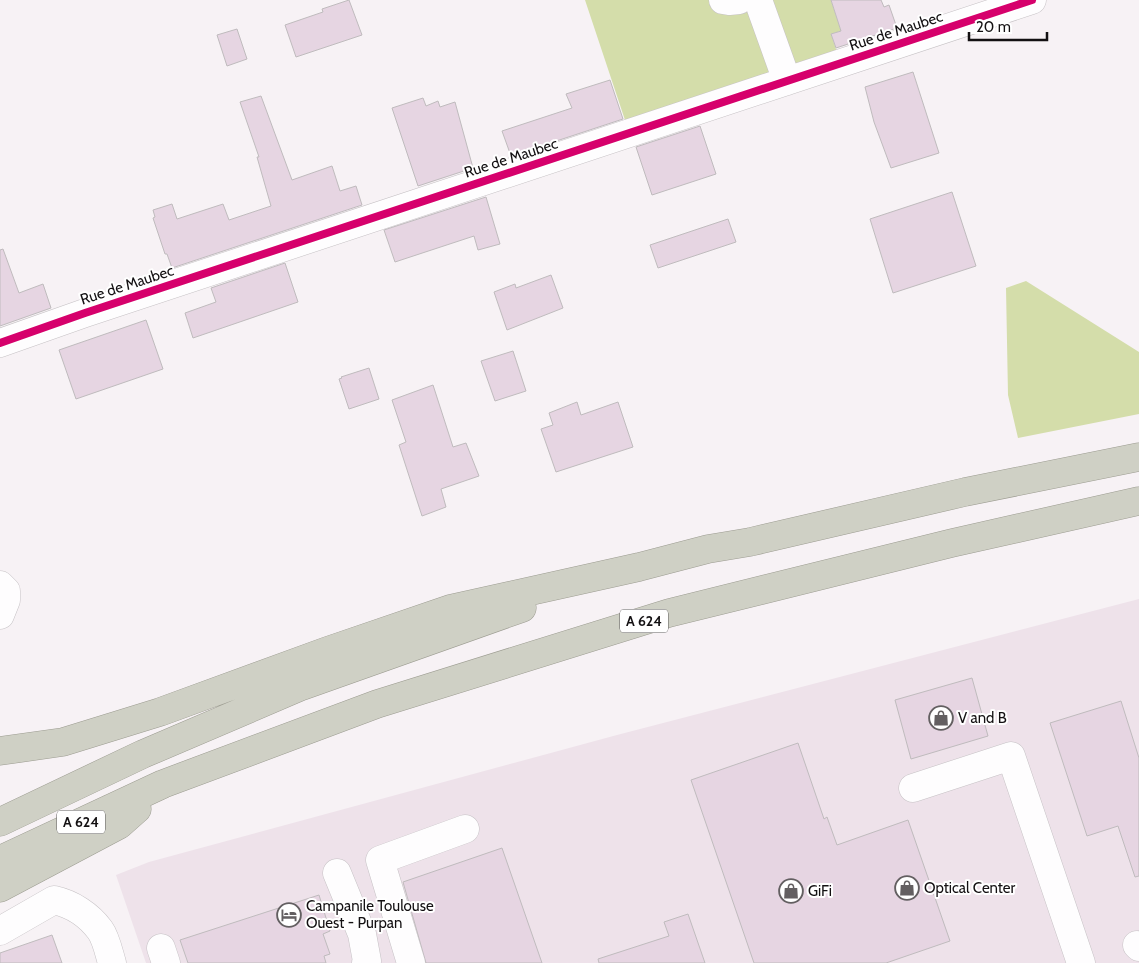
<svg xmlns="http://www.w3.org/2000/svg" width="1139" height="963" font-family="Cabin,sans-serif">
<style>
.built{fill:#eee2ea}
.forest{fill:#d4ddaa}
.building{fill:#e6d5e2;stroke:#bfbbbd}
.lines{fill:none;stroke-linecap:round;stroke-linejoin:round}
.minor-casing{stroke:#c6c2c5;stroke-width:29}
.highway-casing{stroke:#9c9c91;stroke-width:29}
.minor{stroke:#fefdfe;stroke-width:28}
.highway{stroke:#cfd0c5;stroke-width:28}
.cycleway-casing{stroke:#fff;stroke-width:11}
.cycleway{stroke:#d6006c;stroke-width:8}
.labels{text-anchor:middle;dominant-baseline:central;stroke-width:4;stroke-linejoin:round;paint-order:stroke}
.shield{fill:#fff;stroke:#5a5859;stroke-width:1}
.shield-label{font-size:14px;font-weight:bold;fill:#131012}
.street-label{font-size:15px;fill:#131012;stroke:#fff}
.poi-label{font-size:15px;fill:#131012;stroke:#fff;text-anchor:start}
</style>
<rect width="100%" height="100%" fill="#f7f2f5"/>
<path class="built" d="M1139,599v364h-993l-30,-88 33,-13 468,-127z"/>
<path class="forest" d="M585,0h246l10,31 -10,3 7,21 -67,17 -145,51z
M1026,281l113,71v62l-121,24 -10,-43 -2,-107z"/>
<path class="building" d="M349,0l13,35 -66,22 -11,-32 38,-13 -1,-3z
M831,0h50l3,7 5,-2 8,23 -61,20 -5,-14 10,-3z
M237,29l10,30 -20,7 -10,-31z
M913,72l26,81 -48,15 -17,-46 -9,-35z
M610,80l13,39 -112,37 -9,-25 70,-23 -6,-14z
M261,96l31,84 40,-14 8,25 16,-5 6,19 -190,63 -5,-14h-2l-12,-36 2,-1 -2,-7 19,-6 5,15 46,-15 6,16 42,-14 -14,-49h2l-19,-55z
M423,98l3,8 12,-5 2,6 15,-5 18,66 -55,18 -26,-78z
M700,126l16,48 -64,21 -16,-48z
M952,192l24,74 -83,27 -23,-74z
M486,197l14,47 -22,6 -4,-14 -79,26 -11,-32z
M728,219l8,23 -78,26 -8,-23z
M3,249l16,44 24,-9 8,24 -51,18v-76z
M285,263l13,39 -105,36 -8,-25 31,-11 -5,-14z
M551,275l12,33 -56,22 -13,-38 21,-8 1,4z
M146,320l17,49 -87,30 -17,-49z
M513,351l13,40 -31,10 -14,-40z
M369,368l10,31 -30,10 -10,-30 3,-1 -1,-1z
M433,385l20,62 13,-4 13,33 -38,13 5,18 -24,9 -23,-71 7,-3 -14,-42z
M577,402l4,13 37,-13 15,45 -77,25 -15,-43 12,-4 -4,-12z
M972,678l16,58 -77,23 -16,-59z
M1121,701l18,57v118l-4,1 -17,-51 -31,10 -37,-113z
M798,743l26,76 3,-2 10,28 71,-25 42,121 -64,22h-132l-63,-183z
M502,848l40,115h-116l-23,-81z
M319,895l11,36 -7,3 7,20 -6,2 2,7h-138l-8,-23z
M688,914l17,49h-106l-1,-4 71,-23 -5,-14z
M52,935l10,28h-62v-10z"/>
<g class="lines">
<g class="minor-casing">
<path id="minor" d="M723,0l6,1 10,-1
M758,0l29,81
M0,343l85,-30 947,-313
M0,585l6,6v9l-6,15
M913,788l98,-32 70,207
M337,873l25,61 5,27 -1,2
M0,931l54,-31c18,4 35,15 46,30 6,8 9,23 12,33
M1137,945l2,2
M161,948l5,15
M411,963l-31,-103 85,-31"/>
</g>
<g class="highway-casing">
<path id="highway" d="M0,751l63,-9 97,-30 167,-61 123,-42 189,-42 69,-18 42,-7 215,-50 174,-35
M0,822l143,-68 159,-68 220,-78
M0,860l163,-76 214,-80 292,-91 283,-70 187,-42
M0,888l119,-63 18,-16"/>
</g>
<use href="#minor" class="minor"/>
<use href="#highway" class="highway"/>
<g class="cycleway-casing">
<path id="cycleway" d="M0,343l85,-30 947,-313"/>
</g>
<use href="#cycleway" class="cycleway"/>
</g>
<defs>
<g id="shop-ring" transform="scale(1.25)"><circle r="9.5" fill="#fff" stroke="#635f61" stroke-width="1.5"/><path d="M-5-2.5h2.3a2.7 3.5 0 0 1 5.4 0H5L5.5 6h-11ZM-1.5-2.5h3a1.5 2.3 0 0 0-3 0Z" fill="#635f61"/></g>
<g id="hotel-ring" transform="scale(1.25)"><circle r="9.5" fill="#fff" stroke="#635f61" stroke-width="1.5"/><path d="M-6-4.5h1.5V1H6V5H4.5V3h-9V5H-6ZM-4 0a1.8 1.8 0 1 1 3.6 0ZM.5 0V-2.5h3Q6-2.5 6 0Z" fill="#635f61"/></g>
</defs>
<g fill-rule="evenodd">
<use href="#shop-ring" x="941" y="718"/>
<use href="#shop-ring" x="907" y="888"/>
<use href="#shop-ring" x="791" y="891"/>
<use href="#hotel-ring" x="289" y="915"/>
</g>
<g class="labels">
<g class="shield">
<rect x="620" y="609.5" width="48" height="23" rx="4"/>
<rect x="57" y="810.5" width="48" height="23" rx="4"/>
</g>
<g class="shield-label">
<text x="644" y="621">A 624</text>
<text x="81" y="822">A 624</text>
</g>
<g class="street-label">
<text transform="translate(896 31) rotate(-18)">Rue de Maubec</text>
<text transform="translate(511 158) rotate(-18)">Rue de Maubec</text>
<text transform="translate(127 285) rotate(-18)">Rue de Maubec</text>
</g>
<g class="poi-label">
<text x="958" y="718">V and B</text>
<text x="924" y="888">Optical Center</text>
<text x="808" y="891">GiFi</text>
<text x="306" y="906">Campanile Toulouse<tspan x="306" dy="17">Ouest - Purpan</tspan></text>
</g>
</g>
<path d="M969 32v8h78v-8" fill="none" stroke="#131012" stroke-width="2.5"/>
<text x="976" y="32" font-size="15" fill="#131012" stroke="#ffffff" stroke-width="4" paint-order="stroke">20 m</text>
</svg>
